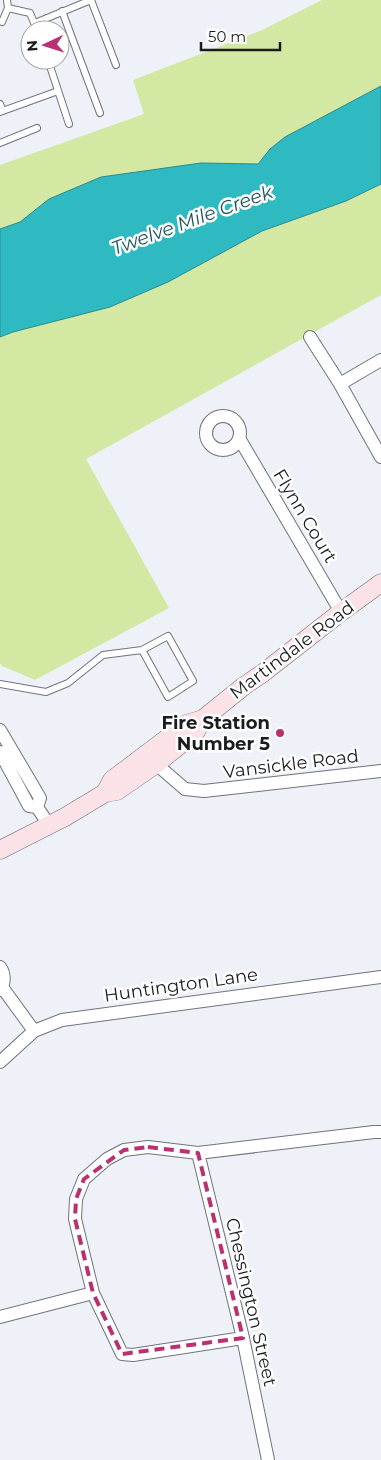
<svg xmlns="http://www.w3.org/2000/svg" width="381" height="1460" font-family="Montserrat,sans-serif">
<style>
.green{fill:#d3e8a3}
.water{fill:#2fb9c1;stroke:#298a90}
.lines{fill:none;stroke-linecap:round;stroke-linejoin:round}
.service-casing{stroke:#707379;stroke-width:8}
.minor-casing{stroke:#707379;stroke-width:14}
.secondary-casing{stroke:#707379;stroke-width:19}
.service{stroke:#fff;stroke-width:6}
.minor{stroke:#fff;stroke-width:12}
.secondary{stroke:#fbe2e6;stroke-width:18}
.marked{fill:none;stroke:#b93172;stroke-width:4;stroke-dasharray:10 6;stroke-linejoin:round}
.poi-dot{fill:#b93172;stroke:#fefefe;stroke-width:2}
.labels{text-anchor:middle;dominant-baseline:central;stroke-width:5;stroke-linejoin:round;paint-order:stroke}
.street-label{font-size:18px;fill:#1b1c1f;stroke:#fefefe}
.poi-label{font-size:18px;font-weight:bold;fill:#1b1c1f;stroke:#fefefe;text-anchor:end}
.water-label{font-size:19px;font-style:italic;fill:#1e5559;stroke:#fefefe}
</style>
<rect width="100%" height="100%" fill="#eef1f8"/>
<path class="green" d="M322,0h59v86l-96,51 -15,12 -12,15 -57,-1 -152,36 -29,23 -20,7v-64l144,-51 -11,-34 127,-49z
M381,184v111l-295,164 83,149 -134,72 -33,-14 -2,-3v-326l13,-5 97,-25 58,-25 94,-51 84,-30z"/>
<path class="water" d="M381,86v98l-35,17 -84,30 -94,51 -58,25 -97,25 -13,5v-108l20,-7 29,-23 52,-22 100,-14 57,1 12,-15 15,-12z"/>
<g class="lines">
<g class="service-casing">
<path id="service" d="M7,0l1,8 22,5 7,17
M91,0l25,65
M62,11l38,102
M2,22l6,-14
M35,23l56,-23
M48,60l21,64
M0,104l3,7
M0,112l58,-21
M0,143l37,-15
M0,684l46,8 22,-9 35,-28 39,-5 26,-14 25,45 -25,16 -26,-47"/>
</g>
<g class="minor-casing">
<path id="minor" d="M310,337l30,47 41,73
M340,384l41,-24
M206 433a17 17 0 1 1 34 0a17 17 0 1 1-34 0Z
M239,438l102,174
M0,730l40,68 -3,9
M0,752l29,54 8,1 12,18
M156,764l29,25 19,2 177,-20
M0,967c5,7 5,16 0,23
M2,987l32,44
M0,1062l34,-31 28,-11 319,-43
M198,1153l45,185 25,122
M0,1317l93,-24
M243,1338l-110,17 -11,-1 -29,-61 -18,-74 1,-20 8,-20 23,-20 17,-9 24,-3 50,6 176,-21h7"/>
</g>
<g class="secondary-casing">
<path id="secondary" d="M105,793l7,-13 74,-56 17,-5 41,-33 19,-13 78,-61 40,-29
M0,850l65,-33 40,-24 12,-2 39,-27 39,-31 8,-14"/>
</g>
<use href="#service" class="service"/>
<use href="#minor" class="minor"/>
<use href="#secondary" class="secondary"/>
</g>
<path class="marked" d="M148,1147l50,6 45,185 -121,16 -29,-61 -18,-74 1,-20 8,-20 40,-29z"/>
<circle class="poi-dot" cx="280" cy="733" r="5"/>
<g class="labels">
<g class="street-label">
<text transform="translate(305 516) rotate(59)">Flynn Court</text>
<text transform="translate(292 650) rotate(-37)">Martindale Road</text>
<text transform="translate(291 764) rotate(-7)">Vansickle Road</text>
<text transform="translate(181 985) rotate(-8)">Huntington Lane</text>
<text transform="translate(251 1302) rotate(77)">Chessington Street</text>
</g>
<g class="poi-label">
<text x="270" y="723">Fire Station<tspan x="270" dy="21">Number 5</tspan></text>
</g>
<g class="water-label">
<text transform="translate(192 220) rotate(-20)">Twelve Mile Creek</text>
</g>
</g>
<g transform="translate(45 45) rotate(266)"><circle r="24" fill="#fefefe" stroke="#a3a4a5"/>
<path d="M0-4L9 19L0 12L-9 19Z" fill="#b93172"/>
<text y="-8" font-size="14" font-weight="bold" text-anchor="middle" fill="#1b1c1f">N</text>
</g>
<path d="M201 42v8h79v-8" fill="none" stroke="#1b1c1f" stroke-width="2.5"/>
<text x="208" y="42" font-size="15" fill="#1b1c1f" stroke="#fefefe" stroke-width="4" paint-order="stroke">50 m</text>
</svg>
